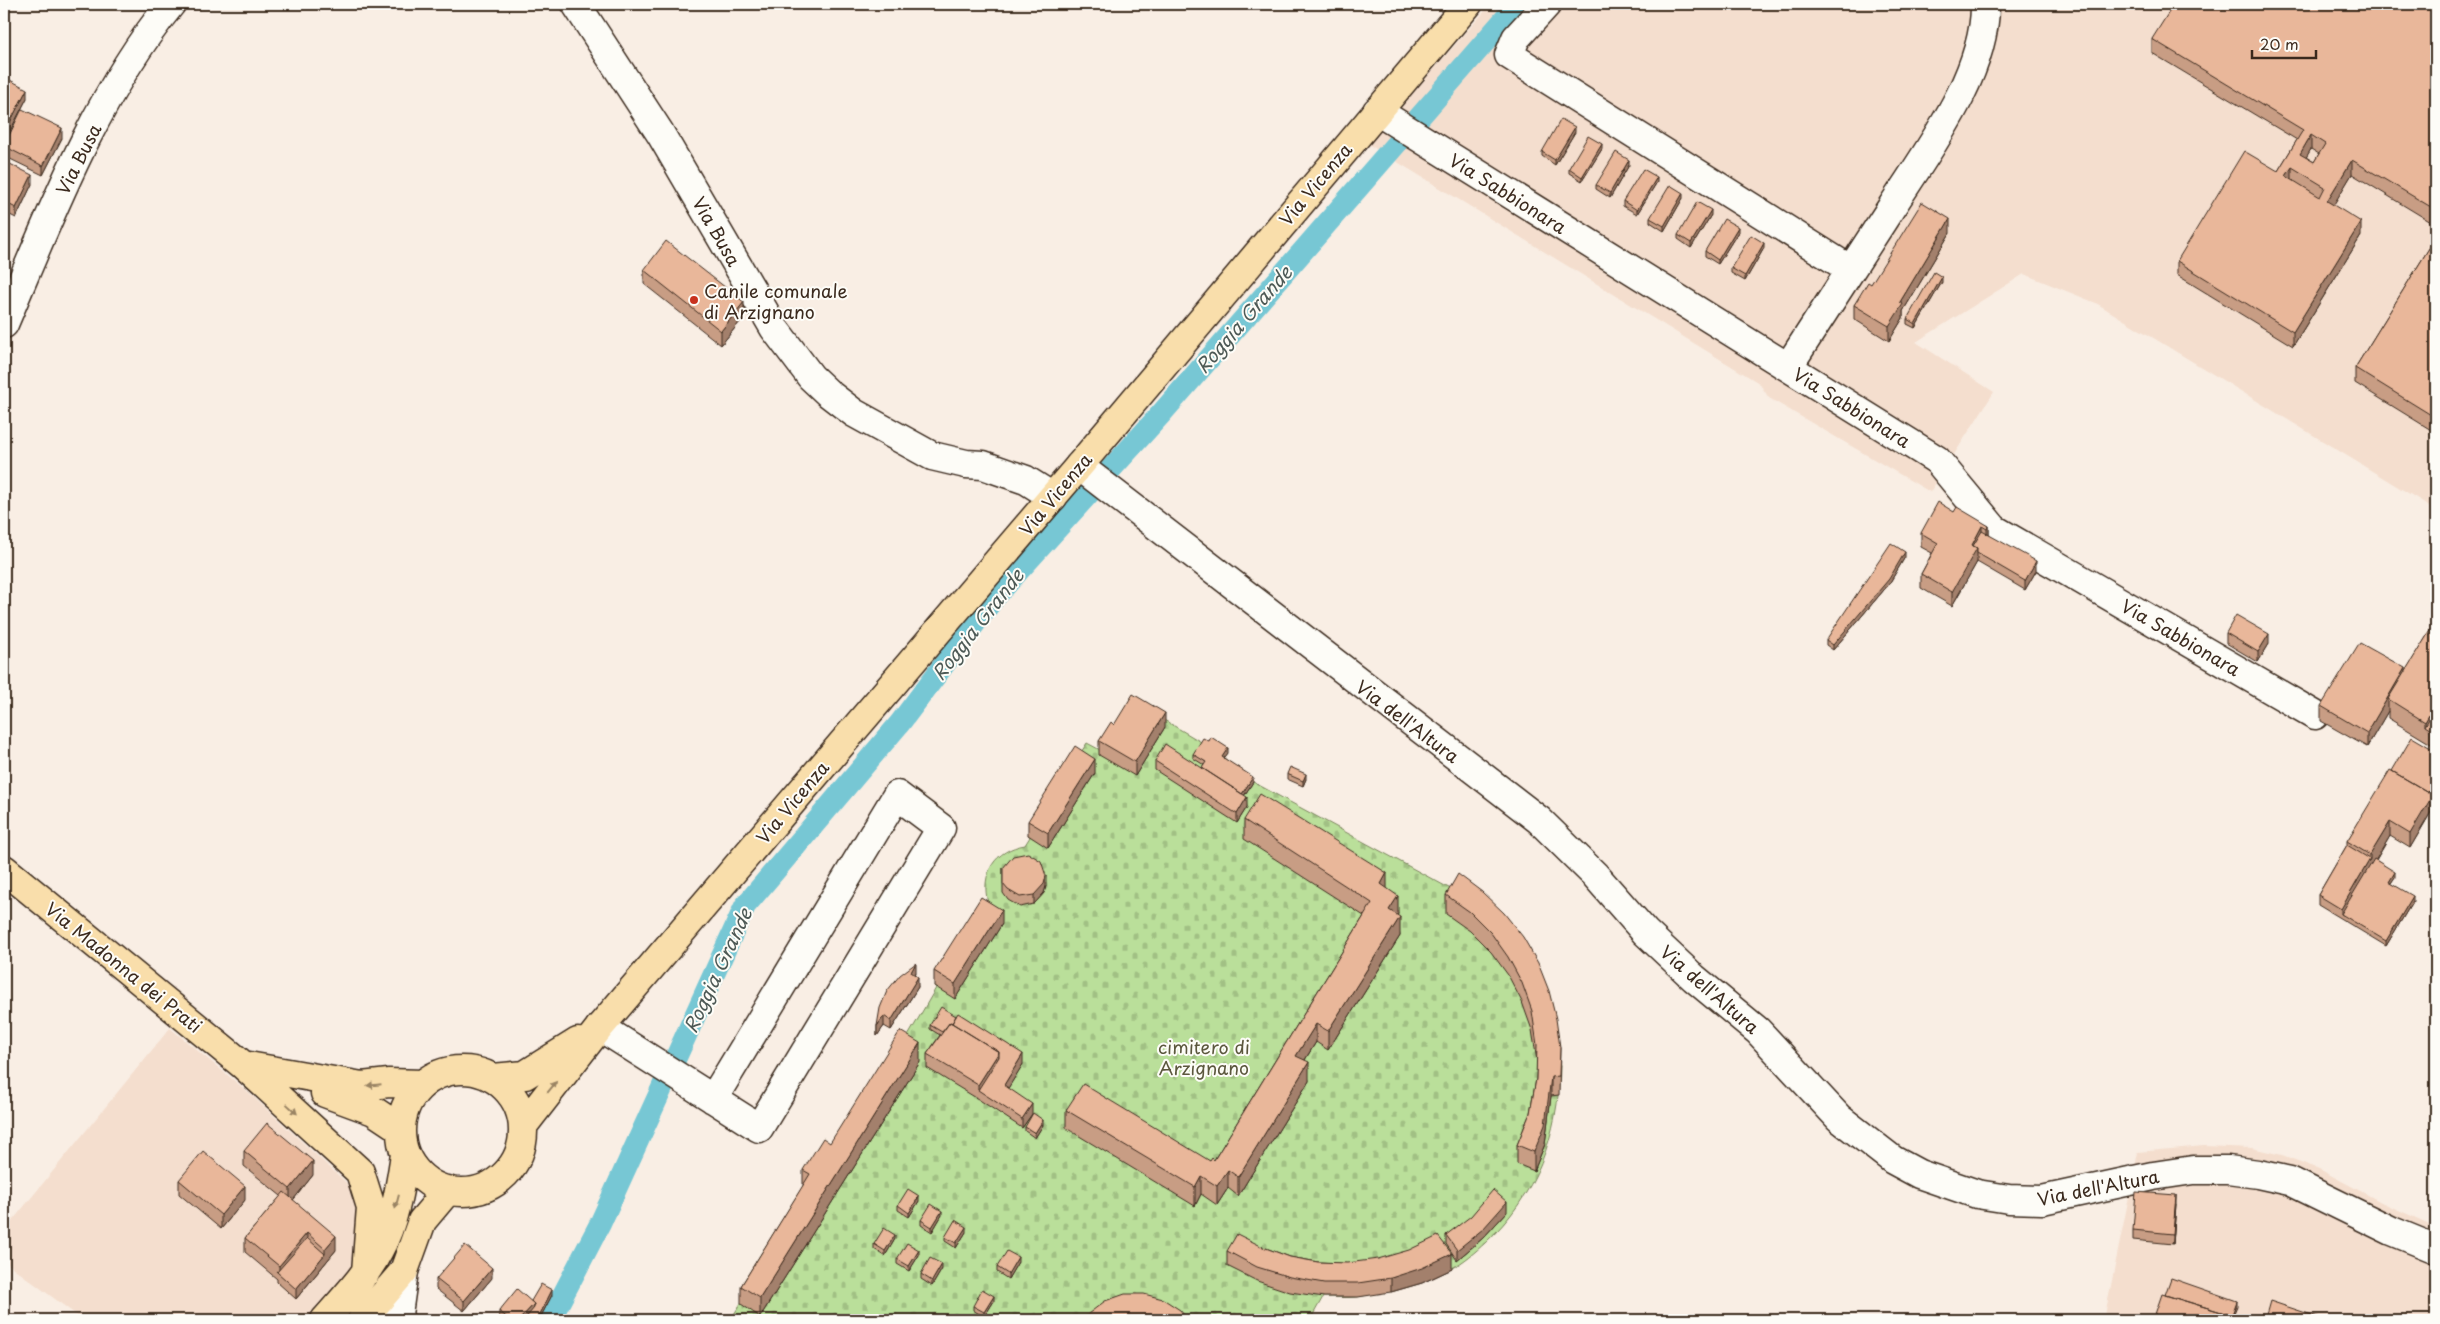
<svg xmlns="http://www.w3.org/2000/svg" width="2440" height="1324" font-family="'Playpen Sans',sans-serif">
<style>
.built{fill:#f4dece}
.cemetery{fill:url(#cemetery-stones);stroke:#7a845c}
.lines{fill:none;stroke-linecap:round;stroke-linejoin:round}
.canal{stroke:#77c7d4;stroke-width:22}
.minor-casing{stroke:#3b2a1e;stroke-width:31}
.major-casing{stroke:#3b2a1e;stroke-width:31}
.minor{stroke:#fdfcf7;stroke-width:28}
.major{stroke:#f9deab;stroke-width:28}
.wall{fill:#c89d84;stroke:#3b2a1e;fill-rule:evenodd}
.shaded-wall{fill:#a3806c;stroke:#3b2a1e}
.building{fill:#e9b79a;stroke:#3b2a1e;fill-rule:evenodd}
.oneway{fill:#9a8464}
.poi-dot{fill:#c8321e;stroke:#fdfcf7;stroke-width:2}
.labels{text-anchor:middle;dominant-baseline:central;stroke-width:4;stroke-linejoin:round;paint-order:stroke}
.street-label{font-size:18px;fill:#3b2a1e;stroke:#fdfcf7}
.poi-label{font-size:18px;fill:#3b2a1e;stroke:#fdfcf7;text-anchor:start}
.park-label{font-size:18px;fill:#5b573d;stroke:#fdfcf7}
.water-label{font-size:19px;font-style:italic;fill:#4d5955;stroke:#fdfcf7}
</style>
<defs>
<pattern id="cemetery-stones" width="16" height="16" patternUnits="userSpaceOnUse" patternTransform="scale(1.25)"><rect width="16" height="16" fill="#badf9a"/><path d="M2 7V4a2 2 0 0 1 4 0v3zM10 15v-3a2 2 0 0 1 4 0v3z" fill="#a1c084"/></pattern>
</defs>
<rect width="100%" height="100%" fill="#f9eee4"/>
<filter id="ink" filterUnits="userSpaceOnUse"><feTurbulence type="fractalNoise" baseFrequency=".02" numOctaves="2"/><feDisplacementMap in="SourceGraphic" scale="10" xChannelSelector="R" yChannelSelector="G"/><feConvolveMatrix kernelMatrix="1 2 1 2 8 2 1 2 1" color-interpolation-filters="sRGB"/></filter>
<g filter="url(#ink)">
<path class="built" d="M1491,4h945v506l-340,-207 -72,-29 -108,68 78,50 -64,100 -161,-94 -10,-15 -391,-239z
M170,1028l77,63 104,96 12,32 -1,28 47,47 7,26h-333l-79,-59v-30z
M2204,1146l48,2 30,7 37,14 62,33 55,25v93h-332l34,-168z"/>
<path class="cemetery" d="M1137,704l71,42 14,16 31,20 205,111 24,18 78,155c-1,68 -24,130 -75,177 -10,9 -21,19 -33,25 -14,8 -32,10 -47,15 -15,4 -32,12 -48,14 -10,1 -23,0 -34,0l-13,23 -579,-1 169,-269 36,-62 -2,-2 54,-83c-8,-30 7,-53 37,-58l5,-8 -2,-2 59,-92 15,8z"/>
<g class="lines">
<path class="canal" d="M550,1320l50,-96 145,-318 155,-183 95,-126 166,-183 357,-410"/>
<g class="minor-casing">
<path id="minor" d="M576,4l84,129 114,195 37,49 17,16 26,20 78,43 34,8 17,1 43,15 27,17
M1547,4l-31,34 -7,17 342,215
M1377,111l560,349 57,69 321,186
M4,324c46,-108 92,-229 167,-320
M1788,367c34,-53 69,-106 103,-159 37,-58 95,-134 94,-204
M1079,466l460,354 56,55 50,57 49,46 64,53 81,87 54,42 26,14 58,20 32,5 33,1 111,-24 40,-6h35l30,4 32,7 102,50 44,18
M600,1027l159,101 182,-300 -44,-33 -184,304
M400,1320l-2,-6 6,-43"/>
</g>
<g class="major-casing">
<path id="major" d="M4,869l239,196 117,107 11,35 -5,65
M243,1065l119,21 27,-3 34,1
M401 1131a61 61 0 1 1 122 0a61 61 0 1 1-122 0Z
M493,1078l32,-3 53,-33
M325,1093l49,18 27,18
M523,1126l77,-99 479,-561 389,-462
M325,1320c19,-22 41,-44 54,-70 16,-29 21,-63 26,-96
M362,1320l42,-49 18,-50 26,-31"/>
</g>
<use href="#minor" class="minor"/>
<use href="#major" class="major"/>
</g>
<path class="wall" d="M2436,4v221l-84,-51 -19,31 28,31 -68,110 -116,-71v-14l101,-90 19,-31 -145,-87v-14zM2311,149l8,5 -5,8 -8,-5z
M4,77l23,21 -19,37 -4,-2z
M1575,132l-20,33 -13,-9v-4z
M62,138l-19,37 -39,-19v-11z
M1602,149l-20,32 -13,-8v-5z
M4,161l28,23 -16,34 -12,-6z
M1629,165l-19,33 -14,-9v-4z
M1657,182l-20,32 -14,-8v-5z
M1683,198l-19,33 -14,-9v-4z
M1711,215l-20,33 -13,-9v-4z
M1738,232l-20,32 -13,-8v-5z
M1950,233l-47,78v7l-14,23 -35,-22v-14l17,-21z
M2436,237v196l-81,-50v-15z
M1764,248l-19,33 -14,-8v-5z
M644,270l100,47 -23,28 -77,-61z
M1942,282l-27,46 -8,-4v-5z
M1954,512l35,14v9l47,36 -11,19 -48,-28 -25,44 -31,-18v-14l11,-21 -11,-6v-14z
M1905,557l-16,27 -56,66 -7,-5v-5z
M2436,621v126l-48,-29v-7l-21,36 -46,-26v-15l84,-34z
M2226,633l43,11 -11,18 -32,-19z
M1114,725l51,2 -30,49 -36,-21v-14z
M2436,751v42l-2,3v11l-24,41 -20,-12 -14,24 19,17 -4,6 22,18 -27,45 -68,-41v-10l29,-50v-4l45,-70z
M1228,753l-4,5 29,24 -9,14 3,11 -10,16 -82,-53v-9l47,7 2,-3 -11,-7v-4z
M1095,773l-47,75 -20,-13v-14z
M1287,774l19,5 -3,7 -16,-7z
M1244,820l143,68 11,26 -1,2 3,20 -72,114 -12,-8 -11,18 4,21 -71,115 -10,-8 -11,17 -16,-11 -6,12 -129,-78v-18l144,51 4,-1 150,-244 -120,-77z
M1003,868l43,18 -2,7 -10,11 -14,3 -12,-7 -5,-7z
M1482,892l78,155 -1,48 -8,1 -6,48 -11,27 -17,-7v-19l13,-32 6,-34 1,-18 -5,-31 -10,-28 -14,-27 -17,-23 -21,-21 -24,-17v-19z
M1002,924l-47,75 -21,-13v-15z
M916,972l-1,3 3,12 -27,43 -7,-4 -7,10v-10z
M930,1025l93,39 -15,24 24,26 -10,14 -44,-29 -51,-31v-14l13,-19 -10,-6z
M920,1062l-160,255 -19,-13v-18l62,-100v-16z
M1043,1125l-8,13 -10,-7v-4z
M244,1151l69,24 -20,25 43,50 -40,49 -19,-17v-3l-32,-27v-14l36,-42 -37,-30z
M179,1180l66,20 -24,29 -42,-35z
M919,1201l-10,16 -11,-7v-5z
M2176,1205l-3,39 -40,-4v-10z
M1507,1212l-24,26 -26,22 -11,-16v-9z
M942,1215l-10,17 -11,-7v-5z
M966,1232l-10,16 -11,-7v-4z
M895,1239l-10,17 -11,-7v-5z
M1263,1247l27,10 28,5 134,7 -30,14 -31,9 -33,5h-34l-34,-5 -33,-11 -30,-15v-15z
M919,1255l-10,16 -12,-7v-5z
M1018,1262l-10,17 -11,-7v-5z
M942,1269l-10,17 -11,-7v-5z
M492,1278l-28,33 -28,-22v-10z
M552,1295l-13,25h-40v-9z
M994,1301l-10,16 -11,-7v-4z
M2266,1315l61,5h-61z"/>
<path class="shaded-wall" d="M27,89v9l-19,37v-9z
M1575,127v5l-20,33v-5z
M62,128v10l-19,37v-9z
M2311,135v14l-11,19v-14z
M1602,144v5l-20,32v-4z
M1629,160v5l-19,33v-5z
M2352,160v14l-25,42v-15z
M2292,167v14l-6,-5z
M32,175v9l-16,34v-10z
M1657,177v5l-20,32v-4z
M1683,193v5l-19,33v-5z
M1711,210v5l-20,33v-5z
M1950,219v14l-47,78v7l-14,23v-15l11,-24z
M2361,222v14l-68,110v-14z
M1738,227v5l-20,32v-4z
M1764,243v5l-19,33v-5z
M2436,256v14l-4,-6z
M1942,277v5l-27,46v-4z
M744,302v15l-23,28v-14z
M1982,526v14l-5,9v13l-25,44v-14l20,-47z
M1989,526v14l-2,3v-14z
M1905,552v5l-16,27 -56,66v-5z
M2036,561v10l-11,19v-9z
M2269,634v10l-11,18v-10z
M2405,668v14l-17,17v12l-21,36v-14z
M2436,703v19l-11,4v-4z
M1165,713v14l-30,49v-14z
M1228,748v5l-6,8v-4z
M1095,759v14l-47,75v-15z
M1306,774v5l-3,7v-5z
M1253,777v5l-13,20v-5z
M2436,784v9l-2,3v11l-24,41v-14l18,-37z
M1247,797v10l-10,16v-9z
M2390,822v14l-47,79 -2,-1v-5l29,-50v-4z
M2395,872v5l-6,9v-4z
M1387,873v19l-6,-8z
M1046,876v10l-2,7 -10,11v-9z
M1398,896v18l-9,14v-18z
M2413,896v5l-27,45v-5z
M1002,910v14l-47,75v-15z
M1400,917v19l-72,114v-19z
M916,963v9l-5,9v-9z
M918,977v10l-27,43v-9z
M884,1016v10l-7,10v-10z
M1316,1024v18l-20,32v-18z
M920,1043v19l-160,255v-19z
M999,1052v14l-21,24v-5z
M1023,1054v10l-19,31v-10z
M1309,1062v19l-71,115v-19z
M1551,1077v19l-6,48 -11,27v-19z
M1032,1104v10l-10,14v-9z
M1043,1120v5l-8,13v-5z
M313,1161v14l-23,29v-15z
M1228,1170v18l-11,17v-19z
M1201,1176v18l-6,12v-19z
M245,1186v14l-24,29v-14z
M2176,1195v10l-3,39v-10z
M919,1196v5l-10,16v-4z
M1507,1202v10l-24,26 -26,22v-10z
M942,1211v4l-10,17v-5z
M966,1227v5l-10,16v-5z
M307,1233v14l-28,27v-8z
M895,1235v4l-10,17v-5z
M336,1236v14l-40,49v-10l29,-35v-5z
M919,1250v5l-10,16v-5z
M1452,1254v15l-30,14 -31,9v-14z
M1018,1257v5l-10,17v-5z
M942,1264v5l-10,17v-5z
M492,1268v10l-28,33v-10z
M552,1290v5l-13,25h-2z
M994,1296v5l-10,16v-5z
M2237,1301v5l-6,14h-1z
M534,1304v9l-6,7h-9z"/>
<path class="building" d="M2174,4h262v206l-84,-50 -25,41 34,21 -68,110 -116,-71 67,-110 34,20 25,-41 -151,-91zM2311,135l14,9 -11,18 -14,-8zM2292,167l33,20 -5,10 -34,-21z
M4,77l23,12 -19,37 -4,-2z
M22,109l40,19 -19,38 -39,-20z
M1561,119l14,8 -20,33 -13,-8z
M1588,136l14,8 -20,33 -13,-9z
M1616,152l13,8 -19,33 -14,-8z
M4,161l28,14 -16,33 -12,-6z
M1643,169l14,8 -20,33 -14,-9z
M1670,185l13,8 -19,33 -14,-8z
M1697,202l14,8 -20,33 -13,-8z
M1922,202l28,17 -50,83 3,2 -14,22 -35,-21 14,-23 3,2z
M1724,219l14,8 -20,33 -13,-9z
M1751,235l13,8 -19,33 -14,-8z
M2436,237v19l-4,8 4,2v152l-81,-50z
M666,241l78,61 -23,29 -77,-61z
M1934,272l8,5 -27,47 -8,-5z
M1938,502l16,10 3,-5 32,19 -2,3 -5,-3 -10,19 5,3 -25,44 -31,-18 17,-31 -17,-10z
M1982,531l54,30 -11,20 -48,-28v-5l-4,-2z
M1891,543l14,9 -16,27 -56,66 -7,-5z
M2236,615l33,19 -11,18 -32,-19z
M2436,621v82l-11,19 -37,-23z
M2360,643l45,25 -38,65 -46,-27z
M1133,694l32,19 -30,49 -36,-21 12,-19 3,3z
M2436,707v26l-11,-7z
M1211,737l17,11 -6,9 31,20 -11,17 -40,-26 4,-6 -13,-8 10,-16 6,3z
M2412,737l24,14v33l-5,7h-1l-2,1 -36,-21z
M1165,744l82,53 -10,17 -82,-53z
M1075,746l20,13 -47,74 -20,-12z
M1290,767l16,7 -3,7 -16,-7z
M2390,770l38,22 2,-1 4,2 -24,41 -20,-12 -20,33 -23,-14z
M1260,794l127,79 -6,11 17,12 -9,14 11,7 -72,114 -12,-7 -20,32 13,6 -71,115 -10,-7 -11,16 -16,-10 -6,11 -129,-77 17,-26 127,77 2,-3 2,2 158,-257 -128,-83z
M2347,845l23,14 -29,50 -23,-14z
M1028,853l13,8 5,15 -2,8 -10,11 -14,2 -12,-7 -5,-6v-16l10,-12z
M2374,859l21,13 -6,10 24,14 -27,45 -45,-27z
M1458,874l24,18 22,21 19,24 15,26 11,28 7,28 4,28 -1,29 -8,1 -6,48 -11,27 -17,-7 13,-32 6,-34 1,-34 -5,-34 -10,-28 -14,-26 -17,-24 -21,-21 -24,-17z
M981,897l21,13 -47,74 -21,-13z
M916,963l-5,9 7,5 -27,44 -7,-5 -7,10 3,-18 7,-17 13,-16z
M941,1007l15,9 -4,7 -2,-1 -8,10 -12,-7z
M958,1013l65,41 -19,31 28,19 -10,15 -44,-29 21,-33v-5l-47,-29z
M950,1022l49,30 -21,33 -51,-31z
M900,1031l20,12 -160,255 -19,-12 69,-112 -7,-4 20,-32 7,5z
M1033,1113l10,7 -8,13 -10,-6z
M267,1123l46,38 -23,28 -46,-38z
M203,1151l42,35 -24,29 -42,-35z
M908,1189l11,7 -10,17 -11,-8z
M1493,1190l14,12 -24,27 -26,21 -11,-15 25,-19z
M284,1192l52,44 -11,13 -18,-16 -28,33 -34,-28z
M2136,1192l40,3 -3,39 -40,-4z
M931,1204l11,7 -10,16 -11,-7z
M955,1220l11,7 -10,16 -11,-6z
M884,1228l11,7 -10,16 -11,-7z
M1237,1234l26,13 27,10 28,5 29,1 31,-4 31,-9 29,-14 14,18 -30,14 -31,10 -33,5h-34l-34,-6 -33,-10 -30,-16z
M307,1238l18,16 -29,35 -19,-17z
M907,1243l12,7 -10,16 -12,-7z
M465,1245l27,23 -28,33 -28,-22z
M1007,1251l11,6 -10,17 -11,-7z
M930,1258l12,6 -10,17 -11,-7z
M2171,1278l66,23 -7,19h-2v-6l-63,-19z
M541,1284l11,6 -15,30h-13l10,-12v-4l-3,-3z
M517,1289l17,15 -15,16h-9l-11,-9z
M982,1289l12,7 -10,16 -11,-6z
M1125,1294h19l19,5 17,11 8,10h-104l4,-6 17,-13z
M2162,1294l66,20 -2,6h-73z
M2270,1301l57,19h-46l-15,-5z"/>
<defs><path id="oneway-solid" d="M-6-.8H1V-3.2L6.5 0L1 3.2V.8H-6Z" transform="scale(1.25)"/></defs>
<g class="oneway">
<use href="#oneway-solid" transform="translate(374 1085) rotate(174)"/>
<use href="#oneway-solid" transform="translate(552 1087) rotate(-51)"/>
<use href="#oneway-solid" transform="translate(292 1109) rotate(43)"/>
<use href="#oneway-solid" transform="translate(397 1202) rotate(105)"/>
</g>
</g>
<circle class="poi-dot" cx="694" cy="300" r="5"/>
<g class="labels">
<g class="street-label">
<text transform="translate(78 159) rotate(-63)">Via Busa</text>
<text transform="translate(1315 184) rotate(-50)">Via Vicenza</text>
<text transform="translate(1508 193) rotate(32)">Via Sabbionara</text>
<text transform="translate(717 231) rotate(60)">Via Busa</text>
<text transform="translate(1852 407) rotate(32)">Via Sabbionara</text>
<text transform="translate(1055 494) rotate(-50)">Via Vicenza</text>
<text transform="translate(2181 637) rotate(30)">Via Sabbionara</text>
<text transform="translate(1408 721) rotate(37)">Via dell'Altura</text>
<text transform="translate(792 802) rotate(-50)">Via Vicenza</text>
<text transform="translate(124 967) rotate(39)">Via Madonna dei Prati</text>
<text transform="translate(1710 989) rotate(41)">Via dell'Altura</text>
<text transform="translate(2098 1187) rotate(-11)">Via dell'Altura</text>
</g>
<g class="poi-label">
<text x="704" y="290">Canile comunale<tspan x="704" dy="21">di Arzignano</tspan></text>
</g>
<g class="park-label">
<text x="1204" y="1046">cimitero di<tspan x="1204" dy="21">Arzignano</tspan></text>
</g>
<g class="water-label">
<text transform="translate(1243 319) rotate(-49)">Roggia Grande</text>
<text transform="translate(977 624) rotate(-52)">Roggia Grande</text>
<text transform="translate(717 970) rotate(-65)">Roggia Grande</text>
</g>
</g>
<rect width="2440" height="1324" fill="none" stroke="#fdfcf7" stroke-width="20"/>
<rect x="10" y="10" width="2420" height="1304" fill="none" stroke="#3b2a1e" stroke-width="2" filter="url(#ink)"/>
<path d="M2252 50v8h64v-8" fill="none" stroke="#3b2a1e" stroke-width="2.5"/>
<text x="2260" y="50" font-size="15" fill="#3b2a1e" stroke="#fdfcf7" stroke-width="4" paint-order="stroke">20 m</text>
</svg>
